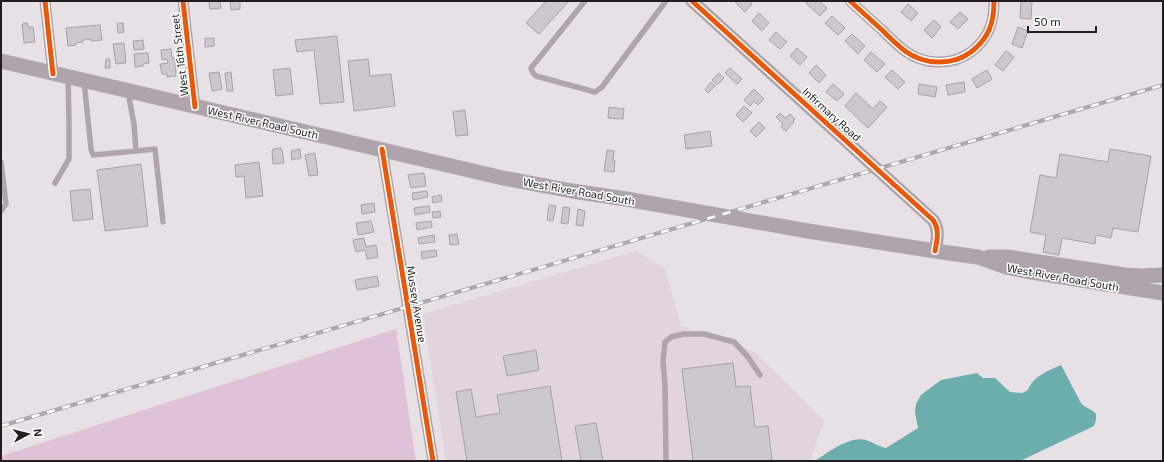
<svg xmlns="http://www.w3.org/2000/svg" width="1164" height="462" font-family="'Exo 2',sans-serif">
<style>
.built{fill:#e1d4dd}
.green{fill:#dfc2d7}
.water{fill:#6caead}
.building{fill:#cdc8cb;stroke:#a7a2a5}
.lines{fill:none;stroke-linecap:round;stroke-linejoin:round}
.service{stroke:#b0a5ac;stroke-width:5.5}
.minor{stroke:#b0a5ac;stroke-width:11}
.tertiary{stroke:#b0a5ac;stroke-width:13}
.secondary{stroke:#b0a4ac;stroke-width:15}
.rail-casing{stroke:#aea7ac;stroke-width:4}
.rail{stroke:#fff;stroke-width:2.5;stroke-dasharray:8;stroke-linecap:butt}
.cycleway-casing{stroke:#fff;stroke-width:8}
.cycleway{stroke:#e8590c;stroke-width:5}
.labels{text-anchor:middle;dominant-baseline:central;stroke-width:3;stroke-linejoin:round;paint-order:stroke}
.street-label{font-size:11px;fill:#211d20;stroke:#fff}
</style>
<rect width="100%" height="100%" fill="#e7e1e5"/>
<path class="built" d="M636,251l29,17 16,58 72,25 71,70 -14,40h-364l-23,-147z"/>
<path class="green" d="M396,329l20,132h-415v-5z"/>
<path class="water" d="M1061,365l20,38c5,6 10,5 15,11v6l-2,6 -74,35h-205c14,-9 34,-25 51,-21 7,2 13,7 20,8l32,-20 -3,-16 1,-8 5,-9 20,-15 36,-7 6,5h12l15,14 12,1 6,-3c5,-14 20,-19 33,-25z"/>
<path class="building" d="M209,1h11l1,7 -11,1z
M230,1h10v8l-9,1z
M546,1h23l-30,33 -13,-11z
M735,1h14l3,3 -7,8 -10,-10z
M809,1h10l8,7 -7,8 -14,-13z
M1021,1h11l-1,18 -11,-1z
M908,4l10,9 -7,8 -10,-9z
M960,12l8,7 -10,10 -8,-7z
M759,13l10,10 -7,8 -10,-10z
M832,16l13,12 -7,7 -13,-12z
M934,20l7,7 -9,11 -8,-8z
M27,23l1,4h5l2,15 -11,1 -2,-19z
M123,23l1,9 -6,1 -1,-9z
M100,25l2,15 -11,1v-2l-8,1v2l-8,1 1,2 -8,1 -2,-18z
M1018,27l10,4 -6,17 -10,-4z
M776,32l11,10 -7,7 -11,-9z
M852,34l13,12 -7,8 -13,-13z
M337,36l7,66 -24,2 -6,-54 -17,2 -2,-12z
M205,38h9v8l-9,1z
M143,40l1,9 -10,1 -1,-9z
M124,43l2,20 -10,1 -3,-20z
M797,48l10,9 -7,8 -10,-9z
M171,49l1,9h3l1,18 -9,1v-3h-5l-2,-10 8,-1 -1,-4 -5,1 -1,-10z
M1006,51l8,6 -11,14 -8,-6z
M871,52l14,12 -8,8 -13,-12z
M148,53l1,10 -6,1v2l-8,1 -1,-13z
M106,59h4v9h-5z
M368,59l2,17 21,-2 4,32 -41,5 -6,-50z
M816,65l10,10 -7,8 -10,-10z
M290,68l3,26 -17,2 -3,-26z
M730,68l12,11 -5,5 -12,-11z
M892,70l13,12 -7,7 -13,-12z
M987,70l5,9 -15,9 -5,-9z
M219,72l3,17 -10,2 -3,-18z
M231,72l2,19h-6l-2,-18z
M719,73l5,5 -7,7 -5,-5z
M711,82l4,4 -7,7 -3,-3z
M964,82l1,10 -17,3 -2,-10z
M833,84l11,10 -7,7 -11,-9z
M919,84l18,3 -2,10 -17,-3z
M754,89l10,10 -6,6 -4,-4 -4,5 -6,-6z
M856,93l17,16 7,-8 7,6 -19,21 -23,-22z
M744,106l8,7 -9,9 -7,-7z
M609,107l15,2 -1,10 -15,-1z
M465,110l3,25 -12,1 -3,-24z
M780,113l5,5 5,-4 5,5 -2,2 1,1 -8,9 -5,-4 2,-3 -7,-7z
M759,122l6,6 -9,9 -6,-6z
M710,131l2,15 -26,3 -2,-14z
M281,148v2h1l2,13 -11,1 -1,-13h1v-2z
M300,149l1,9 -9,2 -1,-9z
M1110,149l41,7 -13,76 -25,-4 -2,10 -15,-3 -1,9 -33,-6 -3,17 -16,-3 3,-17 -16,-3 10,-57 16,3 4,-24 48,8z
M607,150l7,1 -1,10h2l-1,11 -10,-1z
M315,153l3,22 -9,1 -4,-21z
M259,162l4,34 -17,2 -2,-22 -8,1 -1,-12z
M141,164l7,62 -43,5 -8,-61z
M424,173l2,13 -15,2 -3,-13z
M90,189l3,30 -20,2 -3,-30z
M427,191l1,6 -15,3 -1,-7z
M441,195l1,6 -9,2 -1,-6z
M374,203l1,9 -13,2 -1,-9z
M549,205l7,1 -3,15 -6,-1z
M429,206l1,6 -15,3 -1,-7z
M563,207l7,1 -2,16 -7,-1z
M578,209l7,2 -2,15 -7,-1z
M440,211l1,6 -8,1 -1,-6z
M371,221l3,11 -16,3 -2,-12z
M431,221l1,6 -15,3 -1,-7z
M457,234l2,10 -9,1 -1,-10z
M434,235l1,7 -16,2 -1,-6z
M364,238l2,9 10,-2 2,12 -11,2 -2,-9 -9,2 -3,-12z
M436,250l1,6 -15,3 -1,-7z
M377,276l2,10 -22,4 -2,-10z
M536,350l3,20 -32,6 -4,-20z
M733,363l3,24 14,-1 5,41 13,-1 4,34 -11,1h-68l-11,-92z
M550,386l12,75h-95l-11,-69 15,-3 5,28 24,-4 -3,-18z
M596,423l7,38h-22l-6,-35z"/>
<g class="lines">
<path class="service" d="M585,1l-54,67 2,5 3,3 59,16 7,-5 64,-86
M84,81l7,68 2,6 43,-4
M128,92l6,32 2,27 19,-2 8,73
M1,162l5,42 -5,7
M55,183l14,-24v-37l-1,-45
M666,461l-1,-76 -2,-24 2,-19 6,-5 13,-3h20l30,8 14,15 12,18"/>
<path class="minor" d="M45,1l8,73
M183,1l12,106
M850,1c11,10 21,19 32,29 7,7 15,15 23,21 19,14 47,15 66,1 18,-14 23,-29 23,-51
M382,149l51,312"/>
<path class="tertiary" d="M692,1l241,219c7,10 4,20 2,31"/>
<path class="secondary" d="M1,61l502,117 69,13 54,8 182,32 127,20 43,6 28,10 19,4 138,22
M989,257h18l118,18 16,1 22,-1"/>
<g class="rail-casing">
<path id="rail" d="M1,426l1162,-341"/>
</g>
<use href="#rail" class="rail"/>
<g class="cycleway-casing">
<path id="cycleway" d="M45,1l8,73
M183,1l12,106
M692,1l241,219c7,10 4,20 2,31
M850,1c11,10 21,19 32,29 7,7 15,15 23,21 19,14 47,15 66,1 18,-14 23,-29 23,-51
M382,149l51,312"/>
</g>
<use href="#cycleway" class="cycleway"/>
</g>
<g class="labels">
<g class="street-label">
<text transform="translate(179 55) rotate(-97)">West 16th Street</text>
<text transform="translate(832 114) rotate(42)">Infirmary Road</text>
<text transform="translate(263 122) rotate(13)">West River Road South</text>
<text transform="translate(579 191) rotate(10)">West River Road South</text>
<text transform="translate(1063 277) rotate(10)">West River Road South</text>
<text transform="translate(417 304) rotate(81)">Mussey Avenue</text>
</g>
</g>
<rect width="1164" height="462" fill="none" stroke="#211d20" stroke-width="4"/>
<g transform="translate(28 434) rotate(83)" stroke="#ffffff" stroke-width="3" paint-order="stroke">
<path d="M0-3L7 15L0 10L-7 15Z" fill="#211d20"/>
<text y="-6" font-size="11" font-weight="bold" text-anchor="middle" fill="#211d20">N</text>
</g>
<path d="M1028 26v6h68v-6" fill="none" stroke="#211d20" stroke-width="2"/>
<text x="1034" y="26" font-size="12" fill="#211d20" stroke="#ffffff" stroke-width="3" paint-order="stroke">50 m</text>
</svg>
